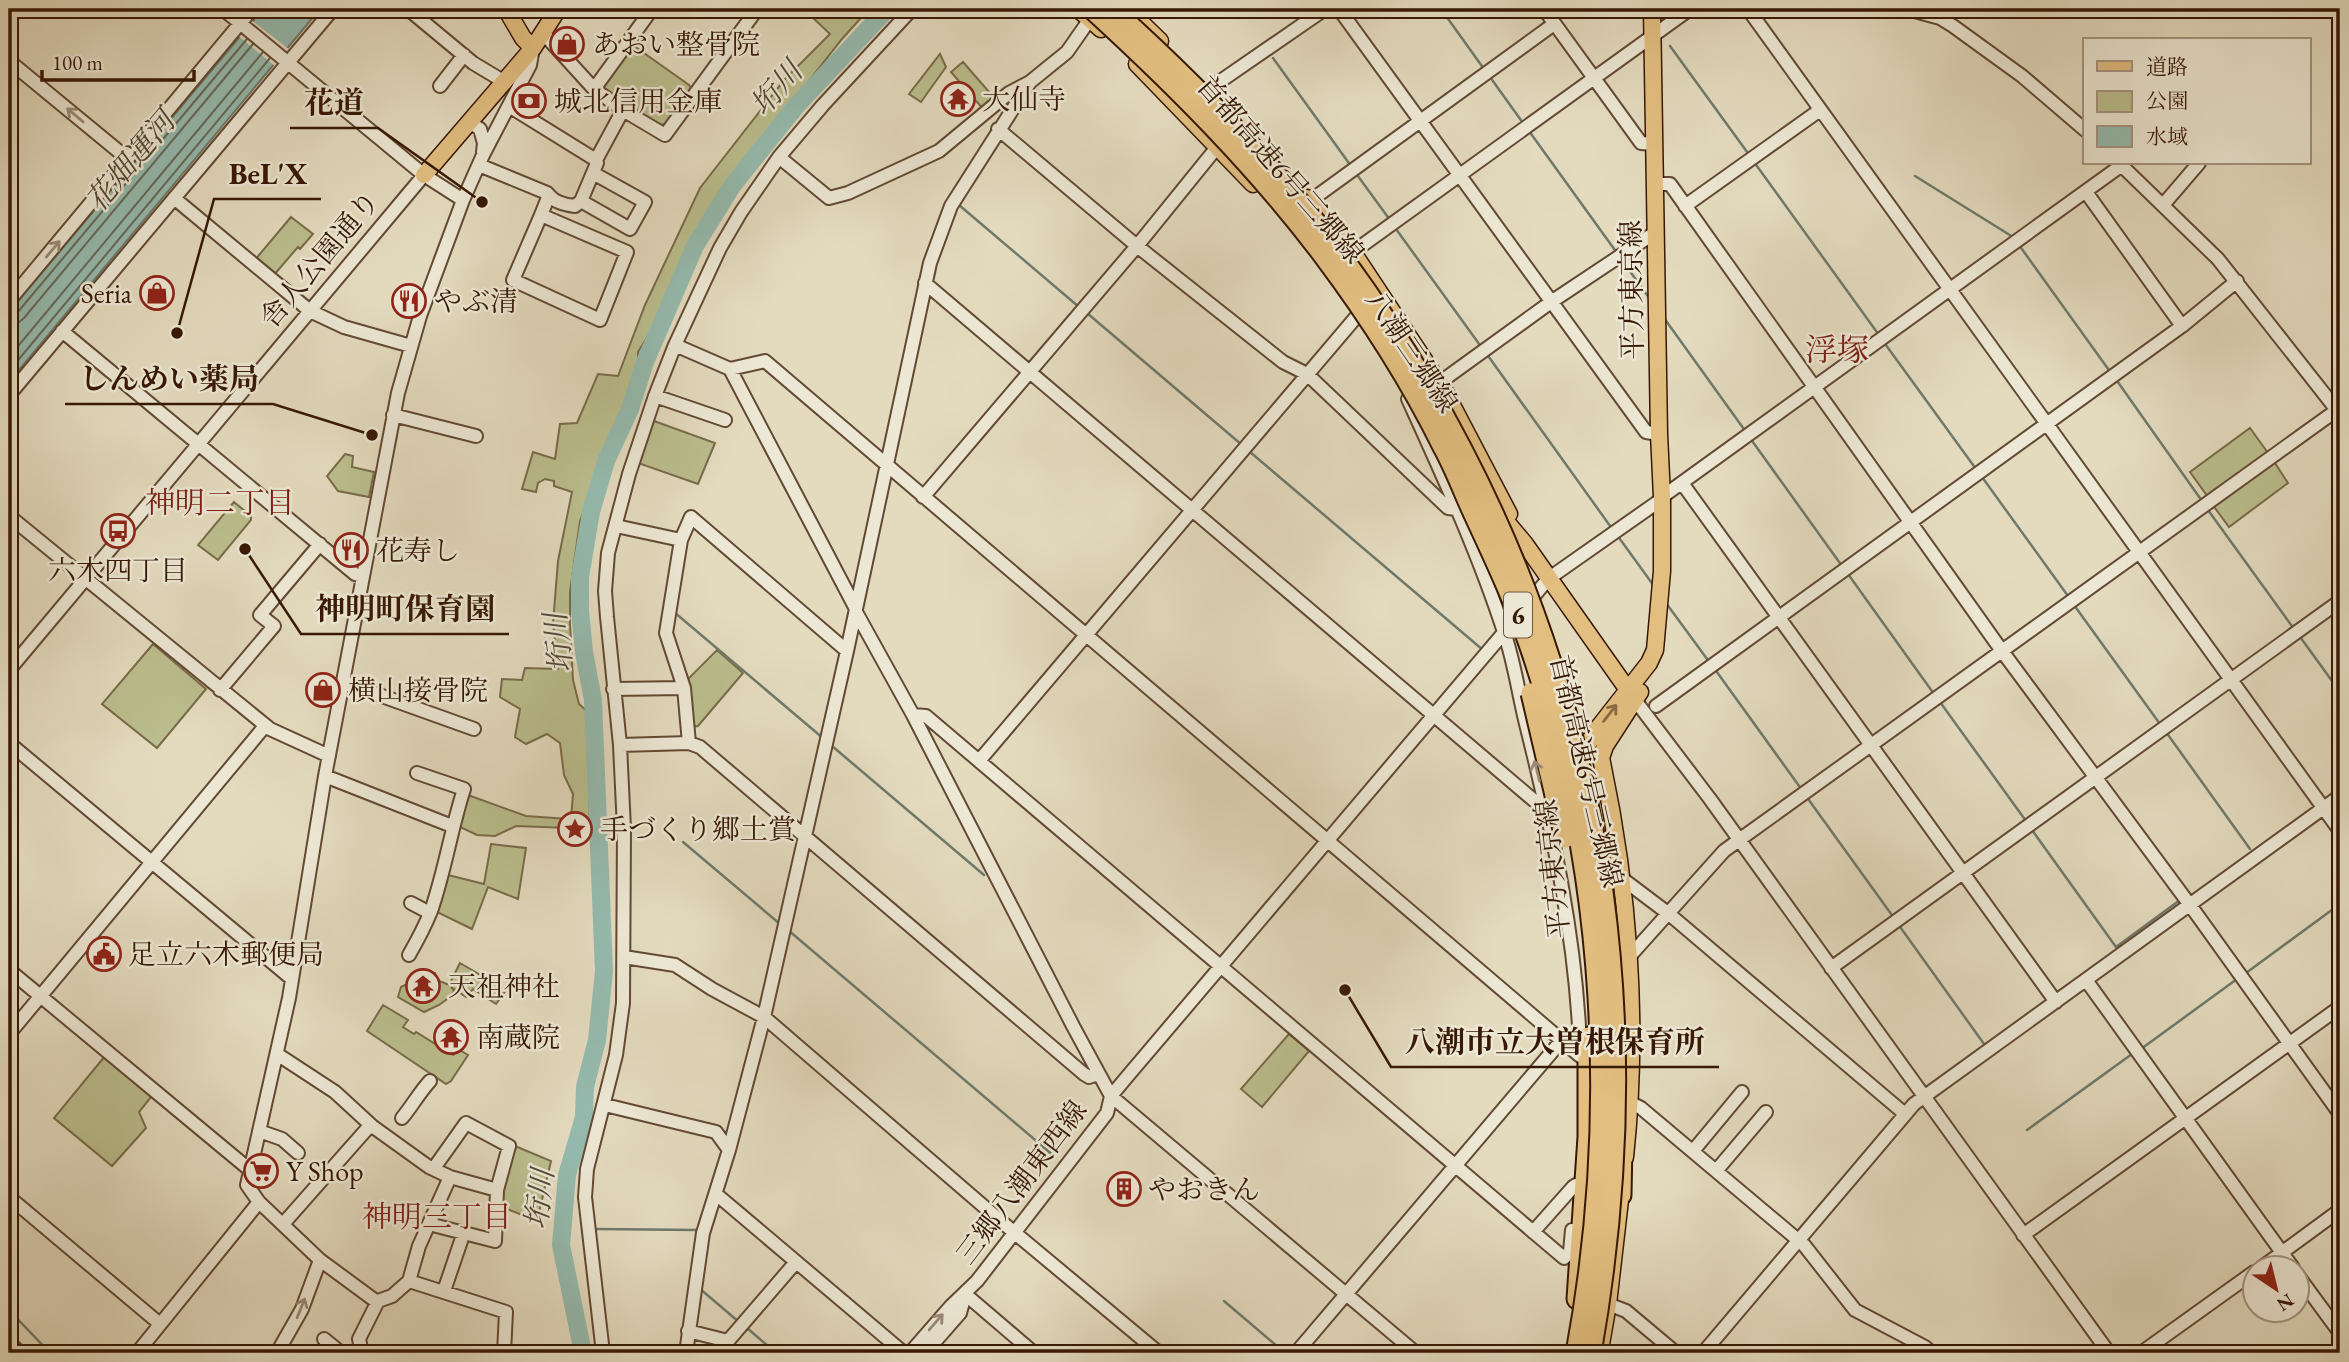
<svg xmlns="http://www.w3.org/2000/svg" width="2349" height="1362" font-family="'EB Garamond','Noto Serif JP',serif">
<style>
.green{fill:#bbbe8e;stroke:#796b49;stroke-width:2}
.water{fill:#95bbaf;stroke:#6f7a6b;stroke-width:2}
.pier{fill:#e4dbbf}
.lines{fill:none;stroke-linecap:round;stroke-linejoin:round}
.shore{stroke:#666a5a;stroke-width:2}
.stream{stroke:#6f7a6b;stroke-width:2.5}
.river{stroke:#95bbaf;stroke-width:18}
.minor-casing{stroke:#624933;stroke-width:16}
.major-casing{stroke:#371804;stroke-width:19}
.highway-casing{stroke:#371804;stroke-width:23}
.minor{stroke:#ede8d5;stroke-width:12}
.major{stroke:#e2be80;stroke-width:16}
.highway{stroke:#e2be80;stroke-width:19}
.highway-bridge-casing{stroke:#371804;stroke-width:23;stroke-linecap:butt}
.highway-bridge{stroke:#e2be80;stroke-width:19}
.oneway{stroke:#9b8a77}
.oneway2{stroke:#8c6b42}
.labels{text-anchor:middle;dominant-baseline:central;stroke-width:5;stroke-linejoin:round;paint-order:stroke}
.shield{fill:#ede8d5;stroke:#6e5643;stroke-width:2}
.shield-label{font-size:26px;font-weight:bold;fill:#371804}
.poi-label{font-size:28px;fill:#371804;stroke:#ede8d5;text-anchor:start}
.street-label{font-size:28px;fill:#371804;stroke:#ede8d5}
.water-label{font-size:30px;font-style:italic;fill:#534937;stroke:#ede8d5}
.neighbourhood-label{font-size:30px;fill:#7a1f14;stroke:#ede8d5}
.quarter-label{font-size:32px;fill:#7a1f14;stroke:#ede8d5}
.leader{fill:none;stroke:#371804;stroke-width:2.5}
.callout-dot{fill:#371804;stroke:#ede8d5;stroke-width:2.5}
.callout-label{font-size:30px;text-anchor:middle;font-weight:bold;fill:#371804;stroke:#ede8d5;stroke-width:5;stroke-linejoin:round;paint-order:stroke}
</style>
<rect width="100%" height="100%" fill="#e4dbbf"/>
<filter id="stains"><feTurbulence type="fractalNoise" baseFrequency=".00286" numOctaves="4"/><feColorMatrix values="0 0 0 0 .2 0 0 0 0 .09 0 0 0 0 .02 0 0 0 .5 -.17"/></filter>
<radialGradient id="worn" r=".72"><stop offset=".6" stop-color="#630" stop-opacity="0"/><stop offset="1" stop-color="#630" stop-opacity=".3"/></radialGradient>
<path class="green" d="M817,9h27l5,3 4,-3h16l-27,30 -100,127 -40,59 -52,108 -12,19v20l-58,149 -10,71v31l3,57 6,24 8,7 3,114 -19,-7 2,-24 -9,-19 -4,-32 -13,-9 -21,10 -11,-7 5,-28 -20,-12 2,-18 20,1 3,-12 33,1 -5,-46 5,-62 14,-69 -18,-6v-5l-9,-2 -7,4 -2,9 -14,-3 11,-37 22,7 5,-35 17,-1 21,-49 20,2 27,-71 55,-117 85,-109 45,-45 -20,-19z
M630,46h4l55,39 2,3 -25,36 -6,1 -57,-35 -2,-5z
M940,54l6,13 -25,35 -12,-8z
M963,62l33,38 -12,10 -33,-38z
M291,217l22,17 -13,15 -2,-2 -25,29 -19,-15z
M654,421l61,22 -17,41 -60,-21z
M2250,428l18,25 -60,44 -18,-25z
M345,454l8,2 -1,11 22,5 -5,25 -31,-6 -11,-15z
M2273,460l15,23 -59,44 -17,-23z
M234,502l17,14v4l-33,40 -20,-15z
M153,644l53,45 -49,59 -55,-44z
M717,650l26,23 -45,53 -6,1 -5,-47z
M468,795l58,21 42,3v9l-52,-2 -21,10 -18,-1 -17,-8 -3,-4z
M491,844l35,4 -8,51 -30,-12 -16,42 -35,-17 11,-37 36,9z
M460,963l46,27 -10,14 -23,-15 -7,8 -15,-10 3,4 -4,6 -11,8 -15,7 -26,-15 3,-10 6,-3 8,2 3,5 5,-2 1,-18 11,2 2,7 12,5z
M383,1005l25,15 -5,7 11,7 2,-2 37,23 5,-6 10,6 -17,26 -5,3 -79,-53z
M1289,1034l20,17 -47,56 -21,-18z
M105,1056l47,40 -13,16 7,16 -34,38 -58,-48z
M515,1146l36,15 -14,60 -35,-14 1,-20z"/>
<path class="water" d="M263,9h57l-311,373v-70z"/>
<path class="pier" d="M250,19l40,31 -14,17 -39,-32z"/>
<g class="lines">
<path class="shore" d="M9,316l8,-3 230,-274
M9,324l9,-1 6,-5 229,-274
M9,357l254,-305
M9,371l261,-313"/>
<path class="stream" d="M1441,9l43,60
M1670,46l80,110
M1273,58l78,108
M1490,77l33,46
M1529,131l88,122
M1754,162l125,173
M1355,172l35,48
M1915,176l98,61
M959,205l120,102
M1396,229l86,119
M2019,245l92,128
M1621,259l29,40
M1087,313l155,132
M1664,318l82,114
M1883,341l93,128
M1486,353l127,177
M2115,378l87,123
M1750,438l92,128
M1250,452l233,198
M1982,477l86,119
M2208,510l86,119
M1617,535l37,51
M1848,574l86,120
M1666,603l44,60
M2074,605l86,119
M674,612l150,127
M2298,634l42,58
M1714,668l88,122
M1940,702l86,119
M2166,732l84,117
M832,746l152,129
M1806,796l88,122
M2032,830l84,117 64,-47
M683,842l97,82
M1898,924l86,120
M788,930l266,226
M2246,973l94,-69
M2141,1049l96,-70
M2027,1130l105,-76
M1463,1166l11,-13
M596,1229l101,1
M699,1288l40,34
M1354,1295l104,-123
M1224,1301l61,52
M9,1310l41,43
M747,1328l29,25
M1304,1353l43,-51"/>
<path class="river" d="M583,1353l-22,-108 6,-70 17,-58 1,-30 12,-47 7,-69 -11,-271 -9,-48 -4,-42v-33l11,-65 15,-51 24,-52 15,-47 50,-116 37,-60 65,-81 90,-96"/>
<g class="minor-casing">
<path id="minor" d="M223,9l201,166 39,25
M408,9l65,54 30,18
M1339,9l307,423 13,2
M1544,9l97,134 12,1
M1748,9l592,822
M1907,9l33,9 13,8 69,50 63,54
M543,33l51,56 58,-80
M9,61l119,98
M440,86l24,-31
M594,89l29,21 42,25 90,-123
M1209,89l116,-80
M509,106l87,54
M469,122l11,7 4,14 -1,9
M998,129l139,117 146,116 24,12 141,134 9,1
M779,157l50,41 19,-5 91,-42 70,-58 21,-11 37,-30 23,-33
M2119,163l99,96 122,155
M479,165l68,28 2,2 -8,20 86,37 -27,68 -87,-40 28,-65
M1655,184h15l332,467 188,254 150,209
M2086,192l96,134
M549,195c6,8 17,10 26,11l6,-5 16,-38 -1,-3 27,-50
M174,198l136,113 34,16 67,19
M581,201l49,28 15,-27 -52,-29
M1310,201l244,-177
M2163,205l36,-42
M1685,206l135,-96
M1353,252l337,-243
M925,283l612,520 9,1
M9,301l243,-292
M62,331l293,243 7,2
M675,345l55,24 126,240
M730,369l35,-8 815,695
M1439,383l112,-81 105,-70
M9,395l324,-386
M655,396l70,24
M1408,399c35,77 71,155 97,236 10,30 14,62 22,93 26,105 49,210 53,319
M393,415l83,21
M1682,483l374,519
M923,497l214,-251 81,-100
M1662,497l460,-332
M9,516l261,213 59,27
M616,526l65,14
M1525,607l23,-28 114,-80
M856,612l57,103 160,311 38,70 305,257
M9,670l415,-495
M343,682l131,47
M613,689l71,-1
M220,690l54,-64 -14,-11 60,-71
M1635,700l75,99 399,554
M1656,706l526,-380 55,-45
M913,715l13,1 638,542 6,-6 2,-22
M9,743l283,236
M689,743l-5,-55 -18,-55 15,-93 10,-23 156,134
M620,745l69,-2 11,4 384,327 5,3 9,-3
M979,761l378,-445
M325,776l127,50
M1620,877l49,37 236,200
M411,903l19,10
M409,955c8,-14 16,-29 22,-44 14,-40 20,-82 33,-122l-47,-16
M624,957l51,8 37,24 52,28 239,206 156,130
M1629,957l95,-106 15,-11 598,-430
M1831,968l509,-367
M9,970l241,200
M2086,980l207,288
M9,1034l256,-308
M277,1054l58,38 37,34
M1631,1103l10,5 163,137 51,65 70,37 7,6
M605,1105l111,27 13,18
M402,1118c10,-12 17,-25 28,-37
M259,1131l23,8 16,14
M1693,1151l49,-59
M1716,1171l50,-59
M716,1194l188,159
M9,1197l151,127
M283,1224l83,-94 6,-4 57,41 21,10 47,13
M429,1224l66,17 2,-51 12,-44 -43,-23 -32,45
M1533,1232l40,-45 3,-2
M2023,1235l317,-228
M2261,1268l79,-58
M2296,1273l44,60
M409,1281l97,31 -2,41
M444,1291l19,-56
M965,1294l69,59
M377,1302l-57,-42 -61,-58 -12,-17 42,-187 36,-222 73,-383 22,-77 43,-116 20,-45 47,-90 3,-17
M1608,1304l18,7 50,42
M688,1331l40,10 68,-79
M324,1339l17,14
M9,1342l11,11
M137,1353l122,-151
M277,1353l25,-44 18,-49
M366,1353l-5,-4 -2,-10 19,-38 14,-5 17,-15 10,-35 31,-69
M603,1353l-18,-156 2,-28 29,-114 7,-52 1,-174 -4,-84 -13,-128 -2,-26 3,-38 21,-79 26,-78 20,-51 45,-97 21,-36 38,-55 44,-52 89,-96
M686,1353l17,-120 26,-83 35,-133 83,-366 83,-388 21,-57 79,-124
M910,1353l41,-47 26,-25 130,-168 4,-17 15,-18 381,-449
M925,1353l35,-40 5,-18
M1296,1353l266,-313
M1703,1353l211,-249 426,-308
M2141,1353l113,-81"/>
</g>
<g class="major-casing">
<path id="major" d="M506,9l17,29 10,10
M1078,9l23,20
M1127,9l33,32
M1137,64l116,120
M424,175l109,-127 25,-39
M1307,198l41,47 96,145 65,124
M1494,507l31,37 110,156
M1574,768l21,-36 54,-69 6,-13 7,-79v-74l-3,-63 -7,-425
M1625,1157c14,-132 4,-270 -24,-399l4,-12 35,-54
M1601,1344l7,-40 12,-104"/>
</g>
<g class="highway-casing">
<path id="highway" d="M1621,1195l1,-51
M1577,1299l11,-162v-100"/>
</g>
<use href="#minor" class="minor"/>
<use href="#major" class="major"/>
<use href="#highway" class="highway"/>
<g class="highway-bridge-casing">
<path id="highway-bridge" d="M1092,9c83,76 163,156 231,246 45,60 87,125 120,192 11,20 19,41 28,61 21,46 43,91 59,139 77,226 89,473 46,706
M1112,9c81,73 160,153 225,241 243,328 325,703 254,1103
M1531,693l34,145"/>
</g>
<use href="#highway-bridge" class="highway-bridge"/>
</g>
<defs><path id="oneway-shaft" d="M-6 0H5M1.5-3L5.5 0L1.5 3" fill="none" stroke-width="1.6" stroke-linecap="round" stroke-linejoin="round" transform="scale(1.75)"/></defs>
<g class="oneway">
<use href="#oneway-shaft" transform="translate(75 115) rotate(-140)"/>
<use href="#oneway-shaft" transform="translate(53 249) rotate(-50)"/>
<use href="#oneway-shaft" transform="translate(1537 771) rotate(-104)"/>
<use href="#oneway-shaft" transform="translate(301 1308) rotate(-68)"/>
<use href="#oneway-shaft" transform="translate(936 1322) rotate(-49)"/>
</g>
<use class="oneway2" href="#oneway-shaft" transform="translate(1610 713) rotate(-52)"/>
<defs>
<g id="shop-ring" transform="scale(1.75)"><circle r="9.5" fill="#ede8d5" stroke="#8f2418" stroke-width="1.5"/><path d="M-5-2.5h2.3a2.7 3.5 0 0 1 5.4 0H5L5.5 6h-11ZM-1.5-2.5h3a1.5 2.3 0 0 0-3 0Z" fill="#8f2418"/></g>
<g id="temple-ring" transform="scale(1.75)"><circle r="9.5" fill="#ede8d5" stroke="#8f2418" stroke-width="1.5"/><path d="M0-6L5-2H3V0L6.5 2.5H4V6H1.5V3h-3V6H-4V2.5H-6.5L-3 0V-2H-5Z" fill="#8f2418"/></g>
<g id="bank-ring" transform="scale(1.75)"><circle r="9.5" fill="#ede8d5" stroke="#8f2418" stroke-width="1.5"/><path d="M-6-4H6V4H-6ZM0-2.3a2.3 2.3 0 1 0 0 4.6a2.3 2.3 0 1 0 0-4.6Z" fill="#8f2418"/></g>
<g id="restaurant-ring" transform="scale(1.75)"><circle r="9.5" fill="#ede8d5" stroke="#8f2418" stroke-width="1.5"/><path d="M-5-6h1v4h1v-4h1v4h1v-4h1v5L-1.5 .5V6h-2V.5L-5-1ZM5-6V6H3V1.5H1.5Q1.5-4 5-6Z" fill="#8f2418"/></g>
<g id="bus-ring" transform="scale(1.75)"><circle r="9.5" fill="#ede8d5" stroke="#8f2418" stroke-width="1.5"/><path d="M-5-6H5V4H4V6H2V4H-2V6H-4V4H-5ZM-3.5-4V0h7V-4ZM-3.5 1.2v1.5H-2V1.2ZM2 1.2v1.5H3.5V1.2Z" fill="#8f2418"/></g>
<g id="sight-ring" transform="scale(1.75)"><circle r="9.5" fill="#ede8d5" stroke="#8f2418" stroke-width="1.5"/><path d="M0-6L1.8-2.2L6-1.7L2.9 1.2L3.7 5.4L0 3.3L-3.7 5.4L-2.9 1.2L-6-1.7L-1.8-2.2Z" fill="#8f2418"/></g>
<g id="civic-ring" transform="scale(1.75)"><circle r="9.5" fill="#ede8d5" stroke="#8f2418" stroke-width="1.5"/><path d="M-.6-6.5H3V-4.5H.6V-3L4-1V1h2V6H-6V1h2V-1L-.6-3ZM-1.2 2.5V6h2.4V2.5Z" fill="#8f2418"/></g>
<g id="supermarket-ring" transform="scale(1.75)"><circle r="9.5" fill="#ede8d5" stroke="#8f2418" stroke-width="1.5"/><path d="M-6-5.5h2.5l.6 2H6L4.5 2H-2.5L-4.4-4H-6ZM-1.5 3.2a1.3 1.3 0 1 0 .1 0ZM3 3.2a1.3 1.3 0 1 0 .1 0Z" fill="#8f2418"/></g>
<g id="building-ring" transform="scale(1.75)"><circle r="9.5" fill="#ede8d5" stroke="#8f2418" stroke-width="1.5"/><path d="M-4-6H4V6H1V3H-1V6H-4ZM-2.5-4.3h1.7v1.8h-1.7ZM.8-4.3h1.7v1.8H.8ZM-2.5-1h1.7V.8h-1.7ZM.8-1h1.7V.8H.8Z" fill="#8f2418"/></g>
</defs>
<g fill-rule="evenodd">
<use href="#shop-ring" x="567" y="44"/>
<use href="#temple-ring" x="958" y="99"/>
<use href="#bank-ring" x="529" y="101"/>
<use href="#shop-ring" x="157" y="293"/>
<use href="#restaurant-ring" x="409" y="301"/>
<use href="#bus-ring" x="118" y="531"/>
<use href="#restaurant-ring" x="351" y="550"/>
<use href="#shop-ring" x="323" y="690"/>
<use href="#sight-ring" x="575" y="829"/>
<use href="#civic-ring" x="104" y="954"/>
<use href="#temple-ring" x="423" y="986"/>
<use href="#temple-ring" x="451" y="1037"/>
<use href="#supermarket-ring" x="261" y="1171"/>
<use href="#building-ring" x="1124" y="1189"/>
</g>
<g class="labels">
<rect class="shield" x="1504" y="592.5" width="28" height="45" rx="5"/>
<g class="shield-label">
<text x="1518" y="615">6</text>
</g>
<g class="poi-label">
<text x="592" y="44">あおい整骨院</text>
<text x="982" y="99">大仙寺</text>
<text x="554" y="101">城北信用金庫</text>
<text x="132" y="293" text-anchor="end">Seria</text>
<text x="434" y="301">やぶ清</text>
<text x="376" y="550">花寿し</text>
<text x="118" y="570" text-anchor="middle">六木四丁目</text>
<text x="348" y="690">横山接骨院</text>
<text x="600" y="829">手づくり郷土賞</text>
<text x="128" y="954">足立六木郵便局</text>
<text x="448" y="986">天祖神社</text>
<text x="476" y="1037">南蔵院</text>
<text x="286" y="1171">Y Shop</text>
<text x="1148" y="1189">やおきん</text>
</g>
<g class="street-label">
<text transform="translate(1281 169) rotate(49)">首都高速6号三郷線</text>
<text transform="translate(319 259) rotate(-50)">舎人公園通り</text>
<text transform="translate(1631 290) rotate(-91)">平方東京線</text>
<text transform="translate(1412 351) rotate(56)">八潮三郷線</text>
<text transform="translate(1587 771) rotate(77)">首都高速6号三郷線</text>
<text transform="translate(1552 869) rotate(-96)">平方東京線</text>
<text transform="translate(1021 1182) rotate(-53)">三郷八潮東西線</text>
</g>
<g class="water-label">
<text transform="translate(776 88) rotate(-49)">垳川</text>
<text transform="translate(130 161) rotate(-50)">花畑運河</text>
<text transform="translate(558 643) rotate(-97)">垳川</text>
<text transform="translate(539 1199) rotate(-83)">垳川</text>
</g>
<g class="neighbourhood-label">
<text x="220" y="502">神明二丁目</text>
<text x="437" y="1216">神明三丁目</text>
</g>
<g class="quarter-label">
<text x="1837" y="350">浮塚</text>
</g>
</g>
<path class="leader" d="M482 202L378 128H290M177 333L214 199H321M372 435L273 404H65M245 549L301 634H509M1345 990L1391 1067H1719"/>
<g class="callout-dot">
<circle cx="482" cy="202" r="7"/>
<circle cx="177" cy="333" r="7"/>
<circle cx="372" cy="435" r="7"/>
<circle cx="245" cy="549" r="7"/>
<circle cx="1345" cy="990" r="7"/>
</g>
<g class="callout-label">
<text x="334" y="113">花道</text>
<text x="268" y="184">BeL'X</text>
<text x="169" y="389">しんめい薬局</text>
<text x="405" y="619">神明町保育園</text>
<text x="1555" y="1052">八潮市立大曽根保育所</text>
</g>
<rect width="2349" height="1362" fill="none" stroke="#e4dbbf" stroke-width="35"/>
<rect x="10" y="10" width="2328" height="1341" fill="none" stroke="#371804" stroke-width="3.5"/>
<rect x="18" y="18" width="2314" height="1327" fill="none" stroke="#371804" stroke-width="2"/>
<rect x="2083" y="38" width="228" height="126" fill="#ede8d5" stroke="#a49581" stroke-width="2"/>
<rect x="2097" y="61" width="35" height="10" fill="#e2be80" stroke="#a49581" stroke-width="2"/>
<text x="2146" y="74" font-size="21" fill="#371804">道路</text>
<rect x="2097" y="91" width="35" height="21" fill="#bbbe8e" stroke="#a49581" stroke-width="2"/>
<text x="2146" y="108" font-size="21" fill="#371804">公園</text>
<rect x="2097" y="126" width="35" height="21" fill="#95bbaf" stroke="#a49581" stroke-width="2"/>
<text x="2146" y="144" font-size="21" fill="#371804">水域</text>
<g transform="translate(2276 1289) rotate(145)"><circle r="33" fill="#ede8d5" stroke="#a49581" stroke-width="2"/>
<path d="M0-5L12 26L0 18L-12 26Z" fill="#8f2418"/>
<text y="-10" font-size="19" font-weight="bold" text-anchor="middle" fill="#371804">N</text>
</g>
<path d="M42 70v10h152v-10" fill="none" stroke="#371804" stroke-width="3.5"/>
<text x="52" y="70" font-size="21" fill="#371804" stroke="#ede8d5" stroke-width="5" paint-order="stroke">100 m</text>
<rect width="100%" height="100%" filter="url(#stains)"/>
<rect width="100%" height="100%" fill="url(#worn)"/>
</svg>
